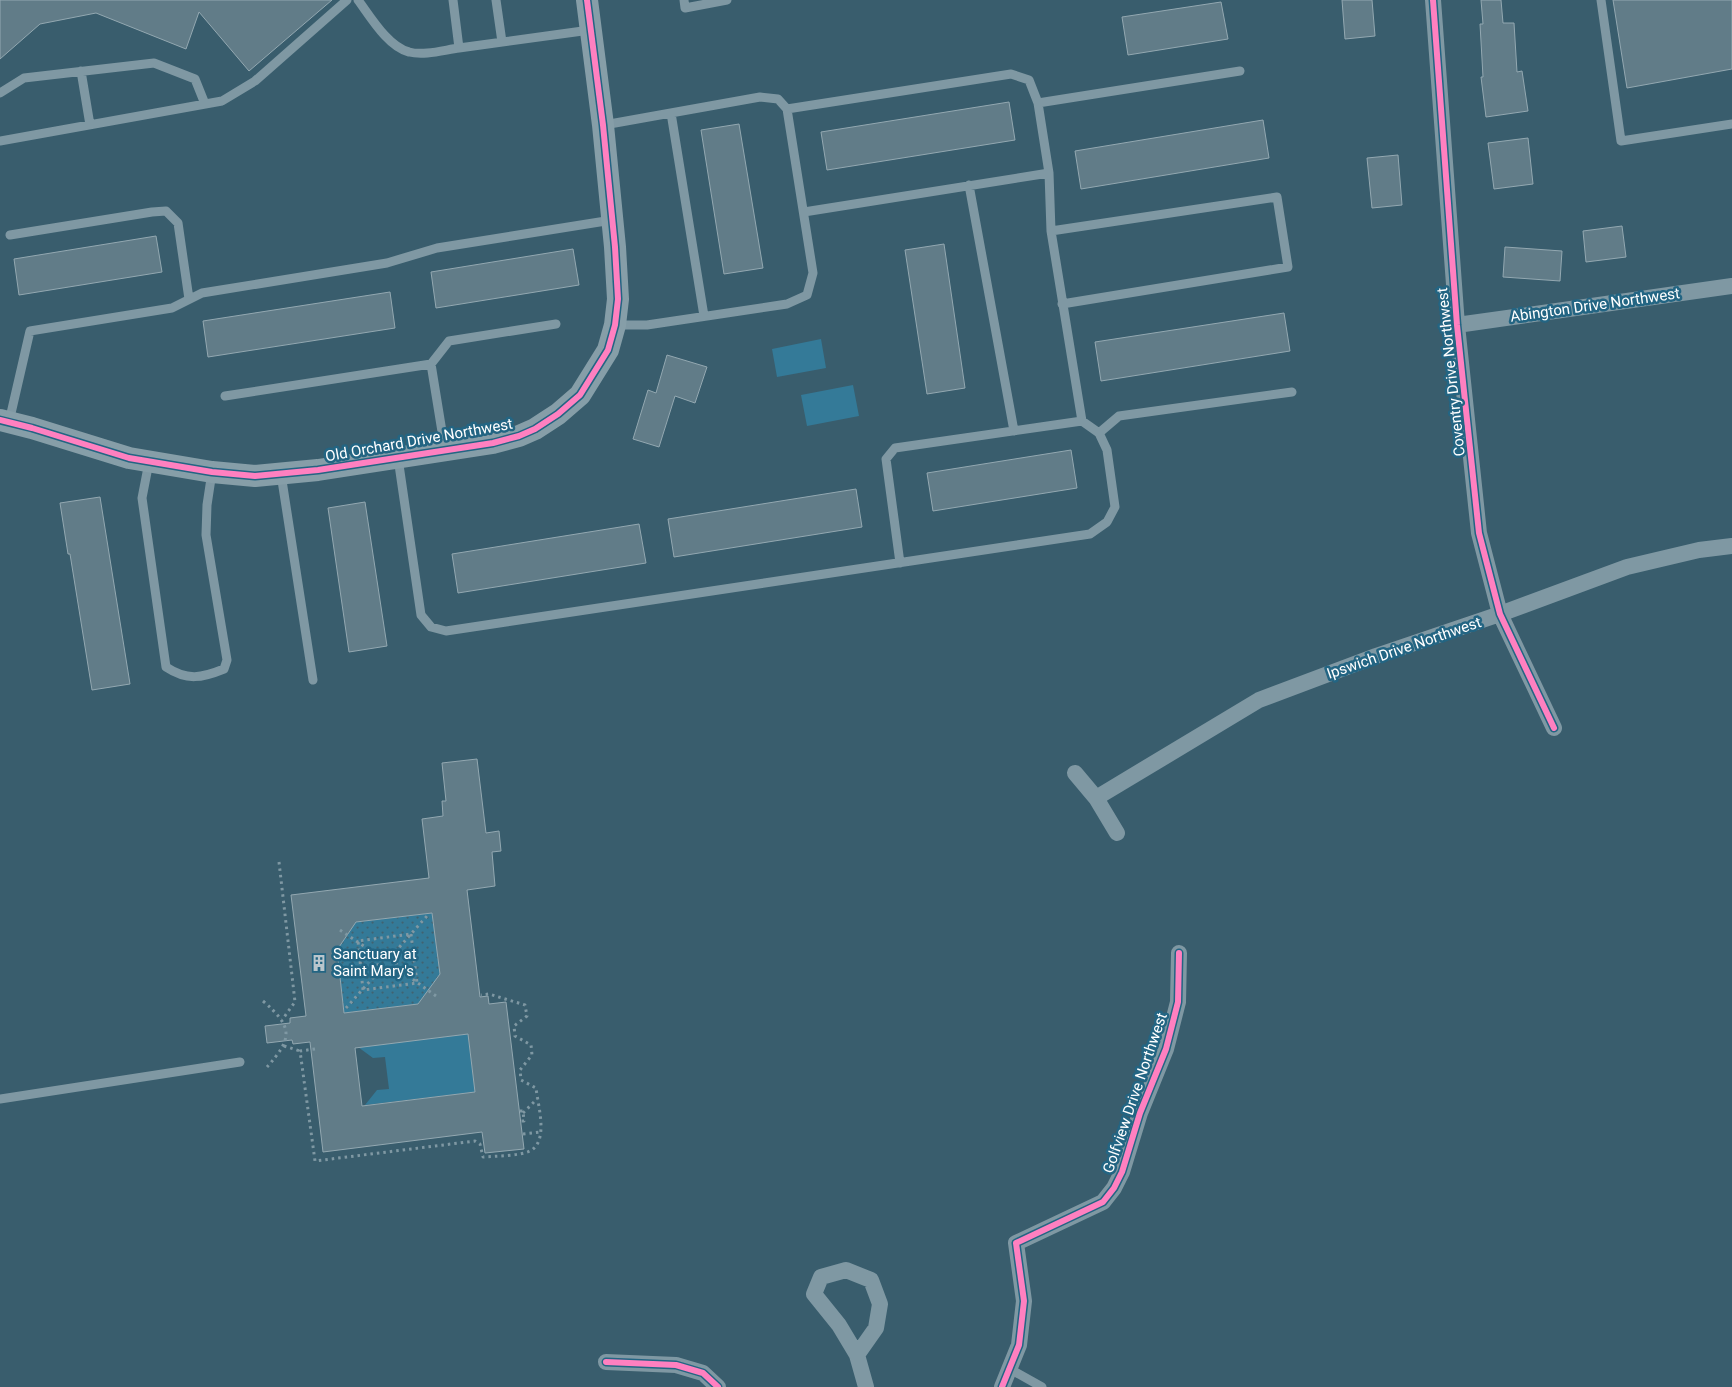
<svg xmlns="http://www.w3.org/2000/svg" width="1732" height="1387" font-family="Roboto,sans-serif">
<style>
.grass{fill:#347a98}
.park{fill:url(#park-dots)}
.building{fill:#617c88;stroke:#93a8b1;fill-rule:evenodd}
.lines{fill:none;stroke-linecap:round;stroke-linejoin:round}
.path{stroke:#7f98a3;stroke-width:3;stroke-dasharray:2.5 4;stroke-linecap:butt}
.lane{stroke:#7f98a3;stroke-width:9}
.street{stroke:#7f98a3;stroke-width:16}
.secondary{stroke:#869ea8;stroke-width:22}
.cycleway-casing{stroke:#236583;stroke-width:9}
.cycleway{stroke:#ff80c0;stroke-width:6}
.labels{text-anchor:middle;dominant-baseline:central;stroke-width:5;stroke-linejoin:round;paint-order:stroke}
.street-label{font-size:15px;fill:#fff;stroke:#236583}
.poi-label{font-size:15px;fill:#fff;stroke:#236583;text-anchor:start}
</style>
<defs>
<pattern id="park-dots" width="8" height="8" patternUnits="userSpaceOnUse" patternTransform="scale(1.25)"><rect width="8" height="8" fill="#347a98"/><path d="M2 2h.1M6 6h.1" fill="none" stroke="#406372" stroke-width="1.8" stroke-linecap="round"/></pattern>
</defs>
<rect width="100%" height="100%" fill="#395d6d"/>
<path class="grass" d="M821,339l5,29 -49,9 -5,-28z
M853,385l6,31 -52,10 -6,-31z
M468,1034l7,58 -110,13 12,-15 12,-1 -4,-32 -12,1 -15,-11z"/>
<path class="park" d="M432,913l11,80 -9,9 -90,11 -9,-79 9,6 6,-9 -8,-7z"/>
<path class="building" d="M0,0h332l-83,71 -50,-59 -13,37 -90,-36 -56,11 -40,35z
M1342,0h30l3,36 -30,3z
M1481,0h20l2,23h11l3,49 5,-1 6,40 -42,6 -5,-40h2l-3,-53h3z
M1613,0h119v69l-105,19z
M1221,2l7,37 -100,16 -6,-38z
M1009,102l6,38 -188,30 -6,-38z
M1263,120l6,38 -188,31 -6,-38z
M739,124l24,144 -39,6 -23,-144z
M1528,138l5,46 -39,5 -6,-46z
M1398,155l4,50 -30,3 -5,-50z
M1622,226l4,31 -40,5 -3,-31z
M156,236l6,36 -143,23 -5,-36z
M944,244l21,144 -38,6 -22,-144z
M1505,247l57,4 -2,30 -57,-4z
M573,249l6,36 -143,23 -5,-36z
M390,292l5,36 -187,29 -5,-36z
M1284,313l6,38 -189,30 -6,-39z
M667,355l40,12 -12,36 -20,-7 -16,51 -26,-8 15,-49 8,3z
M1071,450l6,38 -144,23 -6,-38z
M856,489l6,38 -188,30 -6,-38z
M100,497l30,187 -38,6 -22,-136h-2l-8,-51z
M365,502l22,144 -38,6 -21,-144z
M639,524l7,39 -188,30 -6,-39z
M477,759l9,74 13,-2 2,20 -9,1 3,34 -28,4 13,107 8,-1 1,8 17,-2 18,147 -39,4 -3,-21 -159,20 -13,-110 -17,2 -1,-4 -25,3 -2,-17 25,-3v-5l16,-2 -15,-121 138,-17 -7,-59 21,-3 -1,-15h4l-4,-38zM432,913l8,61 -22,30 -74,9 -7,-63 19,-28zM468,1034l7,58 -113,14 -7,-58z"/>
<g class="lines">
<path class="path" d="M279,862l16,140 -13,18
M340,930l37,25
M411,934l6,49 -54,7 -5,-49z
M395,952l32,-36
M397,968l39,28
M263,1001c30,26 30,37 4,66
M346,1008l33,-37 18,-3 -2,-16 -18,3 2,16
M284,1046l16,5
M315,1049l-15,2 15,110 160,-20 5,3 3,13c13,-1 36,-1 47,-6 19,-10 8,-45 6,-63l-15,-8 -1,-10 12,-15 -1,-10 -16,-9 -1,-10 13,-10 -2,-11 -36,-11 -8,1
M520,1111h3l1,10h-3
M523,1113l14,-14
M523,1134l18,-2"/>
<path class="lane" d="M358,0c12,16 30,47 51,52 15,4 35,-2 50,-4
M453,0l6,48 131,-18
M496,0l6,42
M684,0l1,8 42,-8
M1601,0l20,141 111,-17
M81,71l9,54
M0,93l24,-15 130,-15 41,16 10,25
M1038,103l202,-32
M787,109l224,-35 18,6 9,23 11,70 2,58 31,190
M671,113l33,203
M604,125l156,-28 18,2 9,10 26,164 -6,22 -20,9 -140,21h-32
M0,141l222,-40 33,-20 92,-81
M969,185l45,246
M804,212l245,-39
M1051,231l226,-34 11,70 -226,37
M10,235l142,-23 14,-1 12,12 11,76
M431,364l18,-23 107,-17
M225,396l206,-32 14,86
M9,422l21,-91 142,-23 30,-15 185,-30 50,-15 175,-28
M1099,433l20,-17 173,-24
M398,458l23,157 10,12 15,4 644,-97 17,-12 8,-15 -8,-57 -8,-17 -17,-12 -187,27 -9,11 14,104
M149,462l-7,36 24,169c21,14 36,11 58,2l3,-9 -21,-125 1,-30 5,-33
M281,474l32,206
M0,1099l240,-37
M1010,1369l32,18"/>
<path class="street" d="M1433,0l24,325 22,208 21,81 54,114
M1457,325l275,-39
M1075,773l21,25 21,35
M1096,798l163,-98 117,-44 124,-42 127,-47 72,-17 33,-4
M857,1355l19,-27 4,-24 -9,-24 -25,-10 -25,7 -7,17 25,31 18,30 9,32
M606,1362l70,3 27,8 15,14
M1002,1387l17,-42 5,-44 -8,-58 87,-41 11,-14 8,-16 18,-59 26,-64 12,-47 1,-49"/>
<path class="secondary" d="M0,420l32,8 97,30 83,14 43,4 63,-6 175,-27 26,-7 16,-7 23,-15 22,-19 28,-45 7,-25 3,-26 -3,-52 -12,-122 -16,-125"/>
<g class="cycleway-casing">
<path id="cycleway" d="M1433,0l24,325 22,208 21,81 54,114
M0,420l32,8 97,30 83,14 43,4 63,-6 175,-27 26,-7 16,-7 23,-15 22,-19 28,-45 7,-25 3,-26 -3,-52 -12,-122 -16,-125
M606,1362l70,3 27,8 15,14
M1002,1387l17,-42 5,-44 -8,-58 87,-41 11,-14 8,-16 18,-59 26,-64 12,-47 1,-49"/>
</g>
<use href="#cycleway" class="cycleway"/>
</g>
<defs>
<g id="building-bare" transform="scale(1.35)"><path d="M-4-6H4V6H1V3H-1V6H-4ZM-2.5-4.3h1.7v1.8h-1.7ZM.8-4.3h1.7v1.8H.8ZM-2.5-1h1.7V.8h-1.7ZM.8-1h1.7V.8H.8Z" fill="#bac6cc" stroke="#236583" stroke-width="2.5" paint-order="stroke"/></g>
</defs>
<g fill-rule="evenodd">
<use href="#building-bare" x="319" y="963"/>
</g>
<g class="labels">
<g class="street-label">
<text transform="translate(1595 305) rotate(-8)">Abington Drive Northwest</text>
<text transform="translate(1451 372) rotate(-96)">Coventry Drive Northwest</text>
<text transform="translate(419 440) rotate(-10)">Old Orchard Drive Northwest</text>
<text transform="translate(1404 648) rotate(-19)">Ipswich Drive Northwest</text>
<text transform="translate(1135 1093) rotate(-71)">Golfview Drive Northwest</text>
</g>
<g class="poi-label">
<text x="333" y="954">Sanctuary at<tspan x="333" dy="17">Saint Mary's</tspan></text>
</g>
</g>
</svg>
